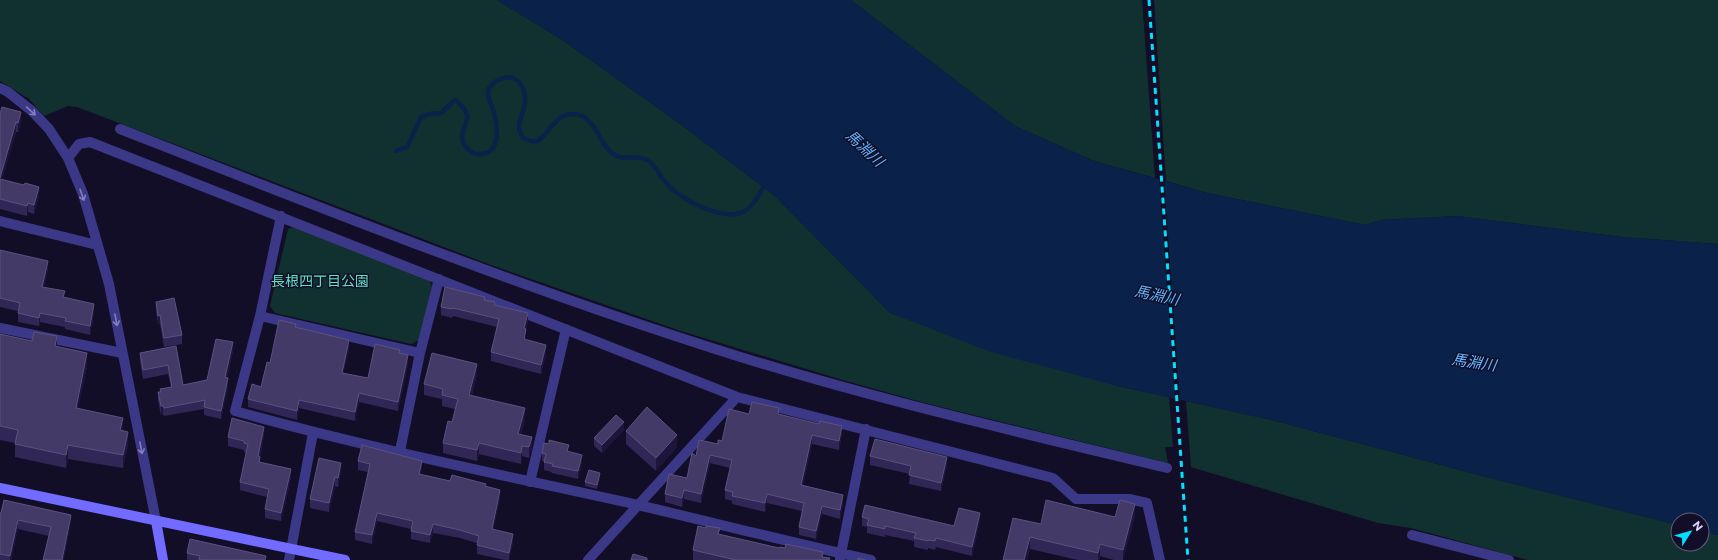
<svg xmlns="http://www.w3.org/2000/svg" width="1718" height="560" font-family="Montserrat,'Noto Sans JP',sans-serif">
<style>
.green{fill:#113130}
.water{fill:#0a214a}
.pier{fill:#130e27}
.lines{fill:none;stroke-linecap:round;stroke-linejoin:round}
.stream{stroke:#0a214a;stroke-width:4.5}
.street{stroke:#3c3888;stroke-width:10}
.secondary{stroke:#716bff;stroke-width:10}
.rail{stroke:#00e2ff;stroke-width:3;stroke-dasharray:6 5;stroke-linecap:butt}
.wall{fill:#312756}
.shaded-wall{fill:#1d153b}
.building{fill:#433a68;stroke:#5b5280}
.oneway{stroke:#837ebe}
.labels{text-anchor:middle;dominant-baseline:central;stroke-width:3;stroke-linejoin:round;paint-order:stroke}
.park-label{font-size:14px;fill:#5be4c4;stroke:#130e27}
.water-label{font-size:15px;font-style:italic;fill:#62b4ff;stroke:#130e27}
</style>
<rect width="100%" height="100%" fill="#130e27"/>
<path class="green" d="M0,0h497l64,39 122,87 92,70 115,117 227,73 52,11 4,50h-8l3,16 -247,-61 -85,-24 -155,-47 -190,-66 -414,-158 -9,-1 -24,10 -15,-17 -29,-18z
M851,0h291l13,178 -61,-17 -79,-35z
M1154,0h564v244l-96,-7 -164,-21 -78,4 -14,5 -159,-32 -41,-12z
M293,227l135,52 4,7 -13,54 -8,4 -136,-31 -5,-7 18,-77z
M1186,401l86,19 218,58 188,47v19h24v-13l16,4v25h-190l-117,-32 -33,-5 -187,-56z"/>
<path class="water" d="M497,0h354l164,126 79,35 113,32 159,32 14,-5 78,-4 164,21 96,7v291l-16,-4v-11h-24v5l-188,-47 -218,-58 -155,-34 -126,-34 -101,-39 -115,-117 -92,-70 -122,-87z"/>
<path class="pier" d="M1159,177l5,2 16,223 -5,-2z"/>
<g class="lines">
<path class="stream" d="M396,151l11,-4 14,-30 8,-3 12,-1 14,-13c7,4 10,9 13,17 -4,10 -10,22 -1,31 4,4 8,7 13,6 23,-1 17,-31 13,-45 -2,-6 -6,-11 -5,-18 1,-4 5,-9 10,-11 18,-9 28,6 27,23 -1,8 -6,16 -6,24 0,4 2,7 4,11l8,3h7c11,-8 17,-25 32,-27 25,-2 27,27 42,39 11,9 25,1 35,7 10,5 12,16 19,23 14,16 58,40 79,28 8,-4 14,-16 18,-23"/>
<path class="street" d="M0,88l8,4 24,19 17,18 19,29 15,36 26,90 47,237
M120,129c196,77 392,155 592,219 149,48 302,83 455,120
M68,158l11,-14 11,-2 647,255 316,81 23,21h53l18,4 13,57
M281,216l-21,100 -25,95c133,37 268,64 403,94 77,18 155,38 233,55
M0,221l97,24
M260,316l160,37
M0,328l122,25
M400,451l20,-98 19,-74
M530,482l36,-153
M1412,535l97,25
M840,559l26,-130
M289,560l24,-127
M588,560l149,-163"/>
<path class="secondary" d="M0,488l345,72
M156,521l7,39"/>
<path class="rail" d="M1149,0l39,560"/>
</g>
<path class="wall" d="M0,114l21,8 -3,10h-2l-14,47 37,17 -5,18 -6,-2 -1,4 -27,-7z
M0,250l48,19 -4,18 50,26 -4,22 -25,-6v-2l-25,-5 -1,4 -21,-4v-11l-18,-4z
M485,300l43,22 -2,7v11l20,13 -5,21 -50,-13v-9l6,-25 -44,-11 -1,2 -11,-3v-8z
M156,302l26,33v9l-18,3 -4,-23h-2l-2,-14z
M296,327l53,22 -6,24 25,5 32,-25 8,11 -10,47 -39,-9 -4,19 -56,-13 -2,12 -49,-13v-8l13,-12 9,-24z
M0,334l57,13 30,19 -9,42 45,23 5,14 -5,23 -55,-9 -2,9 -51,-11v-14l-15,-3z
M176,346l7,39 24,-5 26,-29 -6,27 1,9 -7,32 -17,-4v-6l-40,7 -1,-2 -2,1 -3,-14v-9h2v-3l11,-2 -3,-13 -25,5 -3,-18v-8z
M477,374l-5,21 53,24 -4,15 11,13 -3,11 -7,-2 -1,8 -42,-10 -2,7 -34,-8v-10l9,-21 3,-13 -13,-3v-7l-18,-4v-11z
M749,414l30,1 63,19 -3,16 -27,-6 -9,41 40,18 -3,16 -18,-5 -6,25 -17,-4v-8l3,-16 -35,-8 -2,9 -33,-8v-3l-7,-2v-9l5,-22 -20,-5 -9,40 -17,-4 -2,8 -17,-5v-8l22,-16 9,-22 26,-15z
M624,430l-22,23 -8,-7v-8z
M626,431l51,16 -21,24 -30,-27z
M264,435l-4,22v5l31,16 -10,43 -16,-3v-9l2,-12 -27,-7v-8l6,-29 -2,-1v-2l-16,-4v-9z
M569,452l13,11 -4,16 -26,-6v-1l-8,-2v-9h-2v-8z
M870,456l77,9 -6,26 -32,-7 1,-10 -40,-9z
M358,461l64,8 -2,5 30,7 36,5 14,12 -7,31 20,13 -4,18h-4l-28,-6v-11l-17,-5 -27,-5 -3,10 -19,-4v-10l-34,-8 -5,23 -17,-4v-8l13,-60 -10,-2z
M341,472l-3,15 -3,-1 -6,26 -19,-4v-9z
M600,478l-3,11 -12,-3v-4z
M0,513l71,10 -22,13 -31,-7 -7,31h-11z
M1135,516l-12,44h-9l-14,-4 -1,4h-21l-48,-11 -3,11h-24l38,-36 74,-7z
M862,517l92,9 26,-5 -8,35 -36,-9 -1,3 -7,-2v2l-14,-3v-6l-29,-6v2l-18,-4v-6l-5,-1z
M720,534l59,14 44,9 7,3h-137v-10z
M187,553l79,7h-79z"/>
<path class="shaded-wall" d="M21,112v10l-3,10v-9z
M16,122v10l-16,56v-10z
M39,187v9l-5,18v-9z
M28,203v9l-1,4v-10z
M48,261v8l-6,26v-8z
M94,304v9l-4,22v-9z
M40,313v9l-1,4v-8z
M528,313v9l-4,15v-9z
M160,315v9h-2v-8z
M526,329v9l-2,10v-9z
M57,336v14l-2,-4z
M349,340v9l-7,32v-8z
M233,342v9l-8,35v-9z
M546,345v8l-5,21v-9z
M87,353v13l-11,55v-13z
M408,355v9l-10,47v-9z
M477,364v10l-8,31v-10z
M228,378v9l-7,32v-8z
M359,393v9l-4,19v-9z
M299,400v8l-2,12v-9z
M161,406h2v8l-2,1z
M525,408v11l-7,25v-10z
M123,418v13l-3,-1z
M624,422v8l-22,23v-8z
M842,426v8l-3,16v-9z
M264,427v8l-6,30v-9z
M128,432v13l-5,23v-13z
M677,435v12l-21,24v-13z
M812,435v9l-11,50v-9z
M532,437v10l-3,11v-11z
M479,443v11l-2,7v-11z
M68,445v14l-2,9v-13z
M522,446v10l-1,8v-11z
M582,455v8l-4,16v-8z
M710,455v8l-9,40v-9z
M947,457v8l-6,26v-8z
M422,461v8l-3,13v-8z
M341,463v9l-3,15v-9z
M291,469v9l-10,43v-8z
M600,473v5l-3,11v-4z
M335,477v9l-6,26v-9z
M500,490v8l-8,39v-8z
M684,490v9l-2,8v-9z
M767,494v9l-2,9v-9z
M843,495v8l-3,16v-9z
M1135,504v12l-12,44v-10z
M822,506v8l-6,25v-8z
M377,513v8l-5,23v-9z
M980,513v8l-8,35v-9z
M71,515v8l-7,37h-2z
M18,520v9l-7,31h-1v-4z
M433,524v9l-3,10v-8z
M513,534v8l-4,18v-7z
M1030,537v12l-3,11h-3z
M1100,544v12l-1,4h-1v-7z"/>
<path class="building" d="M2,107l19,5 -3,11 -2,-1 -16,56v-64z
M0,179l24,6 1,-2 14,4 -5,18 -6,-2 -1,3 -27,-7z
M0,250l48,11 -6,26 23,4 -2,6 31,7 -4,22 -25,-5 1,-3 -26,-5 -1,5 -21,-5 2,-10 -20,-5z
M445,287l40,10 -1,3 11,2 -1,3 34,8 -4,15 2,1 -2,10 22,6 -5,20 -50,-13 8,-33 -46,-11 -1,1 -11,-2z
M174,298l8,37 -18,3 -4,-23 -2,1 -2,-14z
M279,320l17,4 -1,3 54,13 -7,33 26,5 7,-34 25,6 -1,3 9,2 -10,47 -39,-9 -4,19 -56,-12 -2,11 -49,-12 4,-15 9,3 6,-25 3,1z
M34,332l23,4 -2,10 32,7 -11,55 47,10 -3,12 8,2 -5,23 -55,-10 -2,10 -51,-11 3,-14 -18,-4v-92l32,7z
M216,339l17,3 -8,35 3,1 -7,33 -17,-4 1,-7 -41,8 -1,-2h-2l-3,-14h3l-1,-3 12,-2 -4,-22 -25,5 -3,-17 36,-7 7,39 24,-5z
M432,353l45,11 -8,31 56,13 -7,26 14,3 -3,10 -7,-1 -1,7 -42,-10 -2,7 -34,-7 5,-22 4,1 6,-23 -16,-4 1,-6 -19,-5z
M752,402l27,6 -1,6 41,10 1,-3 22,5 -3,15 -27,-6 -11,50 42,10 -3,15 -18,-4 -6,25 -17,-4 5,-24 -37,-9 -2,9 -33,-7 1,-4 -8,-2 7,-30 -22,-5 -9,39 -17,-4 -2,8 -17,-4 4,-20 18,4 5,-25 4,3 3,-16 19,4v-4l4,1 7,-32 20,5z
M647,407l30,28 -21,23 -30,-27z
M616,415l8,7 -22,23 -8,-7z
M232,418l32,9 -6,29 2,1 -1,5 32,7 -10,44 -16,-4 4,-20 -29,-7 8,-38 -4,-1v-2l-16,-4z
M875,439l72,18 -6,26 -32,-8 2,-9 -41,-10z
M549,440l20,5 -2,6 15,4 -4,16 -26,-5 1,-2 -9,-2 2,-8 -4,-1 2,-10 5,1z
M362,445l60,16 -3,13 31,7 2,-6 34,9 -1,2 15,4 -8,39 21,5 -4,19 -32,-8 2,-9 -19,-6 -27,-6 -3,11 -19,-4 2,-10 -36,-8 -5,22 -17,-3 15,-68 -12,-3z
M319,458l22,5 -3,15 -3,-1 -6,26 -19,-4z
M589,470l11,3 -3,12 -12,-3z
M4,500l67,15 -9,45h-19l8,-33 -33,-7 -8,36 -10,-2v-41h1z
M1046,500l69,17 5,-17 15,4 -12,46 -23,-6 -2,9 -68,-16 -6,23h-21l10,-42 28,6z
M865,505l89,21 5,-18 21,5 -8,34 -36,-9 -1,3 -7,-1v1l-14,-3 2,-5 -31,-7v3l-18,-4 2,-6 -7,-2z
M698,526l8,2v-2l14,2 -2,6 61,14 1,-1 5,1 1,-4 37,8 -1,5 8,1 -1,2h-93l-43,-10z
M190,539l76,17 -1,4h-66l1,-4 -13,-3z
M633,554l14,4v2h-16z
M858,558l7,2h-7z"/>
<defs><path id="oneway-shaft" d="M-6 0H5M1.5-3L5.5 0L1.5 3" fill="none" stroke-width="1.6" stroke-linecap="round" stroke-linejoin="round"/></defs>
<g class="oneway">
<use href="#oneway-shaft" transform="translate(31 111) rotate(42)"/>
<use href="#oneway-shaft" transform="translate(82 195) rotate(71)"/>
<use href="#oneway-shaft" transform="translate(116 320) rotate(79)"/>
<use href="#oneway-shaft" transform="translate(141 448) rotate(79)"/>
</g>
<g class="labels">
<g class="park-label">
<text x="320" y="281">長根四丁目公園</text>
</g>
<g class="water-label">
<text transform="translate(865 148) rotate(43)">馬淵川</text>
<text transform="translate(1157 295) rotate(12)">馬淵川</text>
<text transform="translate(1474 362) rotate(9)">馬淵川</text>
</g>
</g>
<g transform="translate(1690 532) rotate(53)"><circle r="19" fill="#130e27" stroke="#635d7d"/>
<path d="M0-3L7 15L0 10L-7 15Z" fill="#00e2ff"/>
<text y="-6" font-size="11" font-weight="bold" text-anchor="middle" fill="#dad4ff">N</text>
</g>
</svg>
